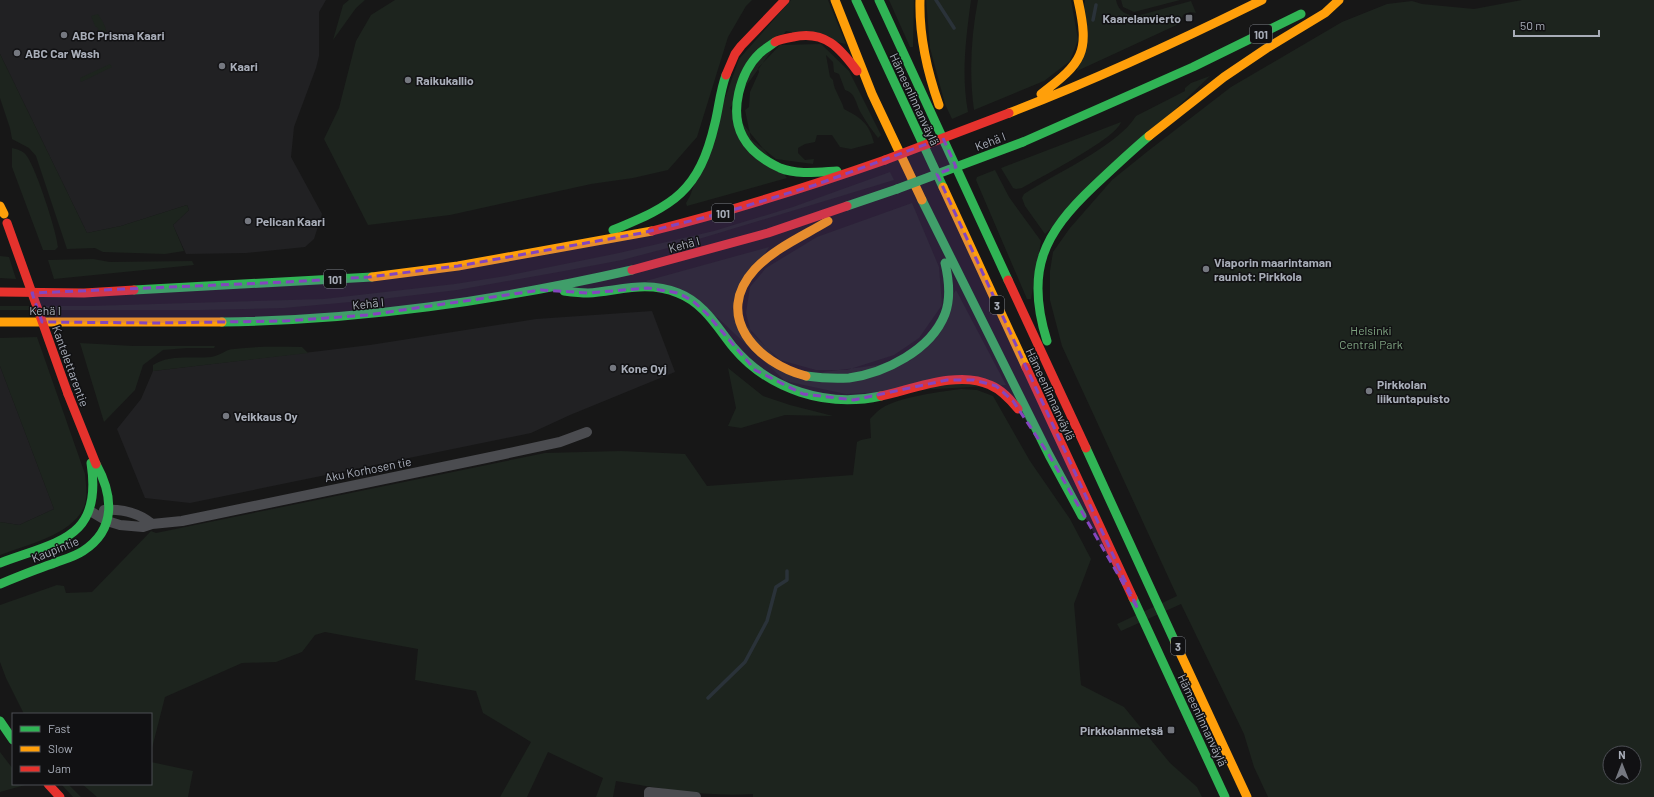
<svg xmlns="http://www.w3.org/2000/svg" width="1654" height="797" font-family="Barlow,sans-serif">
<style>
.built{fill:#212123}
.green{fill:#1d241e;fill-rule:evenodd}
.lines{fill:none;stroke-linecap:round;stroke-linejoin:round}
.stream{stroke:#2a3239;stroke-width:3.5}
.street{stroke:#4b4c50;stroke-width:10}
.fast{stroke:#30b455;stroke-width:9}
.slow{stroke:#ff9f0a;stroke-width:9}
.jam{stroke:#e5322d;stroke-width:9}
.fast-bridge{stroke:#30b455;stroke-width:9}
.jam-bridge{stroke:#e5322d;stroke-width:9}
.marked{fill:#8446be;fill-opacity:0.2;stroke:#8446be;stroke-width:3;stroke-dasharray:8 5;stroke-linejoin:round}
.poi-dot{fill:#757880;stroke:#111113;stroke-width:1.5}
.labels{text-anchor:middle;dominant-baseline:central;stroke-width:3;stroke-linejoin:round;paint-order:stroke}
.shield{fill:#111113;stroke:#7b7e86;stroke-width:1}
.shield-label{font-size:11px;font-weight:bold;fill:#a8adb8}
.poi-label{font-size:12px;font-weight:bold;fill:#a8adb8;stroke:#111113;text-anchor:start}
.street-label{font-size:12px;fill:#a8adb8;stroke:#111113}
.park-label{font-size:12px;fill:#7fa381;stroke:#111113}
</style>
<rect width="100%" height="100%" fill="#171717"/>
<path class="built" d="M0,0h326l-7,12v44l-3,12 -22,59 -3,30 31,57 -8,25 -9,8 -59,6 -60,1 -13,-29 16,-15 -2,-5 -66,21 -34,7 -87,-179z
M652,311l23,61 -105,43 -39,18 -341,70 -45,-5 -28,-69 24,-30 12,-28 217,-26 166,-26z
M0,366l54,143 -35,16 -19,-3z"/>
<path class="green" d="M349,0h16l-9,8 -23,32 10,-35z
M395,0h357l-6,6 -18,31 -31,100 -29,33 -35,8 -42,6 -141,31 -82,10 -44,-86 15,-31 17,-67 15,-26z
M791,0h37l18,44 -60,-13 -56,77 57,70 -100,28 -1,-3 4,-7 49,-137z
M889,0h25l-1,47h-3z
M926,0h45c-5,38 -10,74 -3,112l-16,7 -7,-15 -15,-56z
M978,0h93l7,40 -8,21 -26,20 -70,29c-5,-36 -3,-74 4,-110z
M1085,0h31c2,11 11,16 21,16l54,-15 5,12 -6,-1 -7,3 -2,8 -104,48z
M1121,0h59l-46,12 -11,-5z
M1522,0h132v797h-386l-14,-30 -10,-33 -63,-130 -60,27 -4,-7 60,-28 -115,-250 -12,-46v-29l3,-19 17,-24 42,-48 36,-29 83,-64 111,-65 45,-18 25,-3 10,3 52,5zM1610,753h24v24h-24z
M98,14c4,7 13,18 5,24l-4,-2 -2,-6 2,-1 -4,-3 -4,-10z
M821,44l28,27 32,64 -3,3c-6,-8 -12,-16 -17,-25 -5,-8 -5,-20 -16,-23l-6,-16 -5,-2 -1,-10 -7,-7 4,22 3,3c1,11 8,18 11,29 17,9 25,14 30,34l-23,6 -11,-2 -8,-12h-15l-2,7 -10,2 -7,4v5l7,7 9,-1 -1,5 -37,-5 -25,-20 -6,-29 4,-3 1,-15 9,-20 -1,-4 22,-23z
M0,54l87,179 34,-7 66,-21 2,5 -16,15 11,26 -19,3 -62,-2 -8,-4 -28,1 -31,-93 -7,-8 -17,-9 -2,-11 -10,-30z
M110,64l2,3 -31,15 -1,-4z
M1210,76l-165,158 -20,-28 -3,-8 2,-4c30,-20 94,-48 112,-78l49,-25v-3l6,-5z
M1121,122c-4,16 -82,56 -99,66l-6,1 -3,-1 -12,-20z
M12,148c5,1 11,3 14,7 9,10 31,77 32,92l-3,3h-12l-31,-83z
M995,170l14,27 32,44 -10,58h-4l-51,-119 1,-3z
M890,172l4,8 -215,65 -57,15 -58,11 -107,19 -84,10 -90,8 -83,2h-200v-4h91l233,-7 131,-15 51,-8 113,-23 95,-22 79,-24z
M912,203l27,64 3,38 -23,33 -25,17 -47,15h-31l-36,-10 -29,-27 -5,-20 4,-26 16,-19 51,-31z
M769,247l-37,62 60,67 118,-15 46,-71 50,95 -160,9 -61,-13 -67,-63 -72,-37z
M0,256l9,1 7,22 -16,-1z
M93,259l17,3 82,-1 2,4 -140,14 -6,-19z
M37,337l48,137c1,11 3,22 -1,33 -12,28 -58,38 -84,48v-33l19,3 35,-16 -54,-143v-28z
M80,343l53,3h82l-1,2h-27l-24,2 -20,15 -8,25 -31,32z
M302,347l6,6 -155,18v-6c17,-11 39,-6 58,-8 9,-1 15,-8 23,-8 22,-3 46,-2 68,-2z
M728,368l35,28 27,9 43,11 -48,-1 -44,13 -13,-2 8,-18z
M961,389l16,1 16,6 37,65 40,58 21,40 -17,45 7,81 43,22 46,56 27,24 5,10h-449v-3c-47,3 -90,-5 -137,-13l-3,16h-17l7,-19 -55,-26 -21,45h-27l31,-55 -48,-29 -7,-22 -61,-11 3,-31 -93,-17 -10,3 -13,17 -26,10 -34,1 -77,34 -14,55v-38h-127l-18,-36 -6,-16v-57l57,-20 7,1 2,7 26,-1 59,-61 5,2 389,-80 76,-2 64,3 22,32 146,-11 4,-33 4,-2 10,-2 -1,-19c4,-4 7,-8 12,-11 14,-10 61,-17 79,-19z
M0,752l13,17v15l12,1 -25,7z
M151,762l42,9 -5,26h-91l-15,-13h69z
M61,784h7l13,13h-8z"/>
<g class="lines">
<path class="stream" d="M936,0l18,28
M1093,20l3,-15
M708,698l37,-36 22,-41 9,-34 11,-7v-9"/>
<path class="street" d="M104,510c17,-1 35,3 48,14
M90,511l17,10 13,4 23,2 9,-3 30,-3 304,-63 74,-16 27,-10
M649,797v-5l47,5"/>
<path class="fast" d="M856,0l87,187
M879,0l129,280
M775,42c-5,4 -11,7 -15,11 -20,19 -31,59 -17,84 8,15 22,24 37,31 17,7 39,4 57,3
M1023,142l170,-75 108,-53
M922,200l127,255 33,61
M847,206l50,-17
M613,230c61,-25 86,-38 102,-107 4,-16 5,-32 11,-48
M134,290l238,-13
M564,291c8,1 16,2 24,2 31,-2 58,-13 90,0 26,10 39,34 55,54 36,43 94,61 148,49
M222,322c141,-2 273,-21 410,-52
M1047,341c-22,-70 -4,-107 47,-155 18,-17 36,-34 55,-50
M806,376c14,2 28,3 43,2 36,-5 82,-28 96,-64 6,-16 4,-34 0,-51
M1086,448l89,194
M0,563c58,-22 103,-24 91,-100
M0,584c17,-7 34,-14 52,-20 10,-4 22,-7 31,-13 34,-22 30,-56 13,-87
M1133,598l92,199
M0,721l13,19"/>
<path class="slow" d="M835,0l37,94 50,106
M920,0c-1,37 7,71 19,105
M1041,94c42,-32 49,-41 37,-94
M1009,113c86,-33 170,-72 253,-113
M1149,136l75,-59 43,-29 58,-35 14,-13
M943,187l83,180
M0,206l4,8
M372,277l86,-11 194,-35
M0,322h222
M806,376c-49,-13 -94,-60 -51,-107 20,-21 48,-33 73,-48
M1175,642l72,155"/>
<path class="jam" d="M775,42c5,-3 12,-4 18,-5 32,-7 47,11 64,34
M726,75l9,-21 6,-8 44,-46
M652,231c79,-20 156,-44 233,-71
M632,270l136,-37 79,-27
M1008,280l78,168
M0,292l84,1 50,-3
M1026,367l107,231
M68,394l28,70
M881,396c32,-7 78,-26 109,-11 12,5 20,14 28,24
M48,784l12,13"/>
<path class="fast-bridge" d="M897,189l126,-47"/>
<path class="jam-bridge" d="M885,160l124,-47
M7,223l61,171"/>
</g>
<path class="marked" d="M943,138l13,29 -19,7 201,435 -89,-154 -36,-54 -17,-15 -22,-6h-27l-93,20 -51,-6 -48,-24 -48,-56 -14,-13 -15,-8 -30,-5 -60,5 -47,-3 -173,25 -83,6 -128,2 -115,-1 -10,-29 255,-11 82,-5 89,-11 184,-33 84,-21 89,-27z"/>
<g class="poi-dot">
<rect x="1185" y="14" width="8" height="8" rx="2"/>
<circle cx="64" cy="35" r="4"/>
<circle cx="17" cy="53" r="4"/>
<circle cx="222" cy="66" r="4"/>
<circle cx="408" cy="80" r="4"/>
<circle cx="248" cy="221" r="4"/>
<circle cx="1206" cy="269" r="4"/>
<circle cx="613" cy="368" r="4"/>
<circle cx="1369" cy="391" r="4"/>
<circle cx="226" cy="416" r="4"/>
<rect x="1167" y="726" width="8" height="8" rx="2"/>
</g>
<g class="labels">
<g class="shield">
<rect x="1250" y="25" width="22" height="18" rx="3"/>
<rect x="712" y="204" width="22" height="18" rx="3"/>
<rect x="324" y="270" width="22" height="18" rx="3"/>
<rect x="990" y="296" width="14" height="18" rx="3"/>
<rect x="1171" y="637" width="14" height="18" rx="3"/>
</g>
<g class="shield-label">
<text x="1261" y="34">101</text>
<text x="723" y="213">101</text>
<text x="335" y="279">101</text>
<text x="997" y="305">3</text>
<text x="1178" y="646">3</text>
</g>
<g class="poi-label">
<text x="1181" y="18" text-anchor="end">Kaarelanvierto</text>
<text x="72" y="35">ABC Prisma Kaari</text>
<text x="25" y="53">ABC Car Wash</text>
<text x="230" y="66">Kaari</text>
<text x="416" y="80">Raikukallio</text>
<text x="256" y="221">Pelican Kaari</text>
<text x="1214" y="262">Viaporin maarintaman<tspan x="1214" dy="14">rauniot: Pirkkola</tspan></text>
<text x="621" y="368">Kone Oyj</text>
<text x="1377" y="384">Pirkkolan<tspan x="1377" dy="14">liikuntapuisto</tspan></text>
<text x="234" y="416">Veikkaus Oy</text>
<text x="1163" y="730" text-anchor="end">Pirkkolanmetsä</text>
</g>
<g class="street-label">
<text transform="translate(915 99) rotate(65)">Hämeenlinnanväylä</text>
<text transform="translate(990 141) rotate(-21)">Kehä I</text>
<text transform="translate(684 244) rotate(-15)">Kehä I</text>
<text transform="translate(368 303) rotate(-6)">Kehä I</text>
<text x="45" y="310">Kehä I</text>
<text transform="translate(71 366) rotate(70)">Kantelettarentie</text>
<text transform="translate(1051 394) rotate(65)">Hämeenlinnanväylä</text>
<text transform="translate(368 469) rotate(-11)">Aku Korhosen tie</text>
<text transform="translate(55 549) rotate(-22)">Kaupintie</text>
<text transform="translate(1203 720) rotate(65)">Hämeenlinnanväylä</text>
</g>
<g class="park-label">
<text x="1371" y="330">Helsinki<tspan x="1371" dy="14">Central Park</tspan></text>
</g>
</g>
<rect x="12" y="713" width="140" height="72" fill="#111113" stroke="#4d4f55"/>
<rect x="20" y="726" width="20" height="6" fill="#30b455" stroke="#4d4f55"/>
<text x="48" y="733" font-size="12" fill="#a8adb8">Fast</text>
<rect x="20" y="746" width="20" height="6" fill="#ff9f0a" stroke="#4d4f55"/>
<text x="48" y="753" font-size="12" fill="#a8adb8">Slow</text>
<rect x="20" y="766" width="20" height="6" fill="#e5322d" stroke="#4d4f55"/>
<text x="48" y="773" font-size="12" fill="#a8adb8">Jam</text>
<g transform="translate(1622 765)"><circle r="19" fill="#111113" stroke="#4d4f55"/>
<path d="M0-3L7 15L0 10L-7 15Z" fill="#757880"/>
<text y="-6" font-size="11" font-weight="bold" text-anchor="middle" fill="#a8adb8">N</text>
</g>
<path d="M1514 30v6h85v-6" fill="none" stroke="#a8adb8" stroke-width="2"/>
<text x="1520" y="30" font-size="12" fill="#a8adb8" stroke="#111113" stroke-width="3" paint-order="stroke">50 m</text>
</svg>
